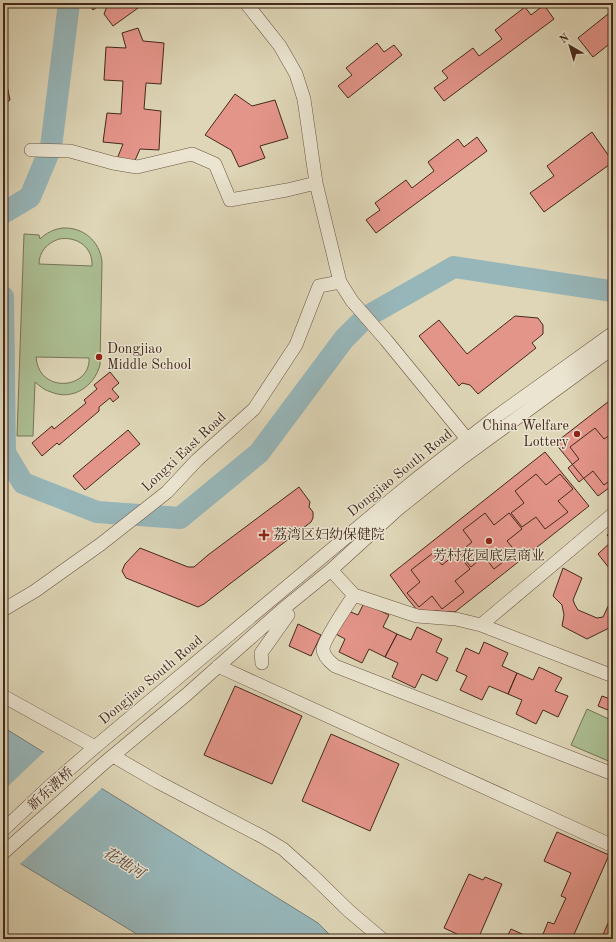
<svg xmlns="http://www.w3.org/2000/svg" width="616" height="942" font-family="'Old Standard TT','Noto Serif SC',serif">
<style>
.green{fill:#acbf93;stroke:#787458;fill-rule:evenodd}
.water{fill:#97b6b9;stroke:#767e7a}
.pier{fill:#ded6b7}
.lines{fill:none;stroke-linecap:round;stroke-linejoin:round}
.river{stroke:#97b6b9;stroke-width:22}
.building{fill:#e4958a;stroke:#45291c}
.minor-casing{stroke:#6b5443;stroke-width:14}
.minor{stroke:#eae4d0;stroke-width:13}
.poi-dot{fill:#8f2418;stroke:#eae4d0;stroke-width:1.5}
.labels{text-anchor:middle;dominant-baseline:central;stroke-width:3;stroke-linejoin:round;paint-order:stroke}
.poi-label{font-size:14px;fill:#45291c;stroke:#eae4d0;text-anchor:start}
.street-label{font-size:14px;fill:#45291c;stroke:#eae4d0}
.water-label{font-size:15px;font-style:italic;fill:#55453b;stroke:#eae4d0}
</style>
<rect width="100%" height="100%" fill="#ded6b7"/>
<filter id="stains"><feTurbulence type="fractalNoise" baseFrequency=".005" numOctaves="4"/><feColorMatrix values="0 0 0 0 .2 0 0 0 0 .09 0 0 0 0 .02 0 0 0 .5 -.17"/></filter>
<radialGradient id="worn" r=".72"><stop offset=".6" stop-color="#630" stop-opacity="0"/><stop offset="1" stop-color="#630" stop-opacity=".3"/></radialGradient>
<path class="green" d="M63,228c20,-1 37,13 39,34l-2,103c-6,22 -28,36 -49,27 -7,-2 -11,-6 -16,-10l-2,54h-16l7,-202 15,1 1,4c6,-6 14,-10 23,-11zM59,239c18,-3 34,8 33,27l-53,-2c0,-12 8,-21 20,-25zM36,357l53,1c2,31 -50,37 -53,-1z
M587,709l26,12v42l-42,-18z"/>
<path class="water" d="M3,727l315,196 16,16h-189l-142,-86z"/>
<path class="pier" d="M45,751l58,36 -84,78 -16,-10v-64z"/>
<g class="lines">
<path class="river" d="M3,213l27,-16 21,-50 18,-144
M3,297l2,156 18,30 74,29 83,6 79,-65 85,-114 22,-22 88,-50 157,24 2,-2"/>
</g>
<path class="building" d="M89,3h13l-9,7z
M108,3h37l-32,23 -9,-12 4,-10z
M544,5l10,14 -110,82 -10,-13 14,-10 -6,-7 31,-23 6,8 23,-17 -7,-9 30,-23 6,8z
M613,10v31l-20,16 -15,-19z
M138,28l5,13 21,2 -3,41 -15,-1 -2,26 17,2 -2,39 -19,-1 -7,16 -16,-6 6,-15 -20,-2 4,-29 14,1 2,-33 -19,-1 2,-33 20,1 -4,-15z
M377,43l7,9 10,-7 8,10 -54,43 -10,-12 14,-11 -6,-7z
M3,66l7,34 -7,6z
M235,94l17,12 23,-6 13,38 -28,8 5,12 -26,9 -8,-17 -26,-15 8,-11z
M592,132l21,30 -69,50 -14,-19 24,-17 -7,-10z
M477,137l10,14 -111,82 -10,-13 14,-10 -5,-7 31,-23 6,8 22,-17 -6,-9 30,-23 6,8z
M515,316l23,2 5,7v9l-11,9 4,5 -58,46 -8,-9 -8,-2 -3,3 -40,-50 20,-16 28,34z
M110,372l9,11 -7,6 7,8 -6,5 -3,-4 -11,9v4l-40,34 -2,-2 -15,13 -10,-13 20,-17 2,3 32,-26 -2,-3 13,-11 -3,-4z
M613,398v87l-15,11 -43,-53z
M595,428l9,11 9,-6v45l-9,7 -11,-14 -14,11 -11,-14 11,-9 -9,-12z
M128,430l12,14 -55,46 -12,-14z
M545,452l44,54 -134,106 -38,-2 -10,-12 -17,-23z
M536,474l10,11 14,-11 13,15 -15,12 10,11 -23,17 -9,-12 -14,10 -11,-14 13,-10 -9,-12z
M299,487l11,15 -1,5 4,5v6l-2,4 -80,61 -27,21 -6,3 -72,-29 -4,-7 3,-7 15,-16 48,19h6l14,-12z
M485,513l9,12 15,-12 13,16 -15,12 9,11 -22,17 -10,-13 -13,11 -12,-14 13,-11 -9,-12z
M613,531v42l-15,-19 14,-13 -5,-6z
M433,553l9,12 15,-12 13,16 -15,12 9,11 -22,17 -10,-13 -13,11 -12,-14 13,-11 -9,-12z
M563,568l19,10 -9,22 2,5 3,5 19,8 6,-1 10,-21v30l-26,13 -25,-13 2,-11 -2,-10 -9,-9z
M364,603l25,12 -6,12 14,7 -12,23 -16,-8 -7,14 -23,-11 6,-13 -11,-6 12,-23 12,5z
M298,624l23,11 -10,21 -22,-10z
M417,627l25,12 -6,13 12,6 -11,23 -15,-7 -7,14 -23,-11 6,-14 -13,-6 12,-23 14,6z
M484,642l24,11 -6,13 15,7 -9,21 -19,-8 -7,14 -22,-10 7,-14 -11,-5 10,-23 13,6z
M539,667l23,11 -7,13 13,5 -10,21 -15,-7 -7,14 -20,-10 6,-14 -14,-6 9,-21 16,7z
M235,686l67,30 -30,68 -68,-29z
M602,696l11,4v12l-15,-6z
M331,734l68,30 -29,67 -68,-30z
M557,832l52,23 -37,84h-31l7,-17 6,2 12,-26 -5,-2 10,-23 -27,-12z
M469,874l14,6 2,-3 17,7 -24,55h-21l2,-4 -15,-7z
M613,912v27h-12z
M511,929l22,10h-27z"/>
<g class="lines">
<g class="minor-casing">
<path id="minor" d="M246,3l34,43 16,28 8,25 12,84 24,99 12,19 34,39 81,99
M31,150l39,1 43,12 24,4 55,-13 23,10 15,36 57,-10 29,-7
M331,570l23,25 63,21 39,3 25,6 132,51
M354,595c-6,9 -31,46 -31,54 0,7 7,13 12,17l278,108
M3,610l32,-19 66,-47 66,-52 30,-32 57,-51 42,-64 23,-59 21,-4
M481,625l132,-111
M262,663l-1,-10 27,-38 -5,-6
M218,666l395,180
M3,696l92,51
M113,756l45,26 105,55 20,12 28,25 38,37 33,28
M3,830l47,-44 45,-39 292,-244 33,-27 73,-57 120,-86
M3,853l100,-89 83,-69 97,-86 48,-39 67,-61 64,-51 151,-110"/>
</g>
<use href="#minor" class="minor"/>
</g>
<g class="poi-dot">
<circle cx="99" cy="357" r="4"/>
<circle cx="577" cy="434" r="4"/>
<path d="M262 529h4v4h4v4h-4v4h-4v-4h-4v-4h4z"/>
<circle cx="489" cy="541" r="4"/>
</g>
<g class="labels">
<g class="poi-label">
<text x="107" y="349">Dongjiao<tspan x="107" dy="16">Middle School</tspan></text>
<text x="569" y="426" text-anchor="end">China Welfare<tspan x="569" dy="16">Lottery</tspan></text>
<text x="273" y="535">荔湾区妇幼保健院</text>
<text x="489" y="556" text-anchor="middle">芳村花园底层商业</text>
</g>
<g class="street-label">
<text transform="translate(184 452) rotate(-43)">Longxi East Road</text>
<text transform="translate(400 473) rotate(-39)">Dongjiao South Road</text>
<text transform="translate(151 680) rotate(-40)">Dongjiao South Road</text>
<text transform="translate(51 789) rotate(-42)">新东漖桥</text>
</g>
<g class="water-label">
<text transform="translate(123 864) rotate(32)">花地河</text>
</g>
</g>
<rect width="616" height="942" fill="none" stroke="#ded6b7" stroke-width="16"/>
<rect x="4" y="4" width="608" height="934" fill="none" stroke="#45291c" stroke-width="2"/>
<rect x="8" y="8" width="600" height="926" fill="none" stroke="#45291c"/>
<g transform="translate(570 46) rotate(322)" stroke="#eae4d0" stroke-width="3" paint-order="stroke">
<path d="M0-3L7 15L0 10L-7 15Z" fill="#45291c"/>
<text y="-6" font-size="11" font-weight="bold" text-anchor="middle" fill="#45291c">N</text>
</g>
<rect width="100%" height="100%" filter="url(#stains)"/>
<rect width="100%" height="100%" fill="url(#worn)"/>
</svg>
